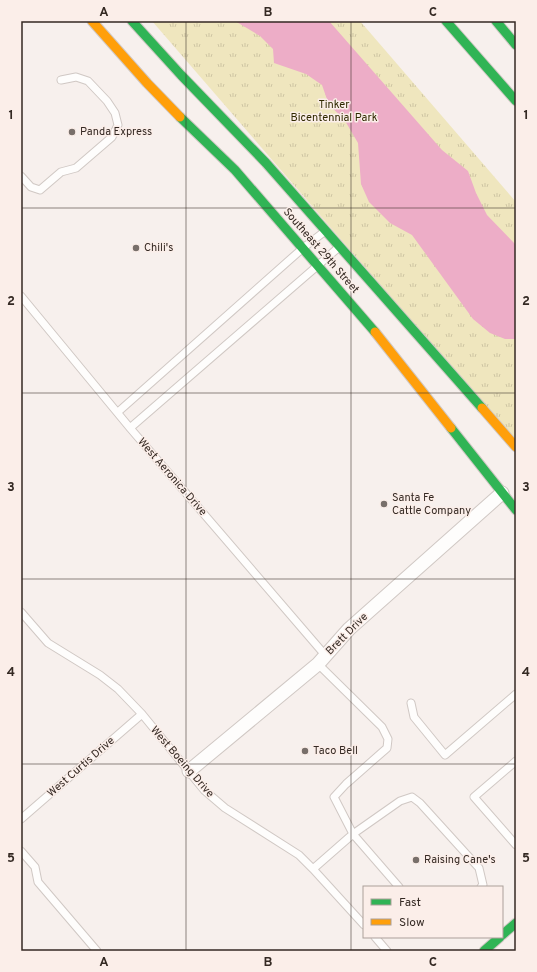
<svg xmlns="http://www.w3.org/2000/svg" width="537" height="972" font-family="Overpass,sans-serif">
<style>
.park{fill:url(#park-tufts)}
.water{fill:#edadc7}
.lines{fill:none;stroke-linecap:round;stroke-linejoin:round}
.lane-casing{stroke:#d0c8c4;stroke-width:9}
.street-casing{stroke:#d0c8c4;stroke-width:15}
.fast-casing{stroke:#d0c8c4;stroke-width:11}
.slow-casing{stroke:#d0c8c4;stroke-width:11}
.lane{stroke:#fefdfc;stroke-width:7}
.street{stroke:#fefdfc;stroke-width:13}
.fast{stroke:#30b455;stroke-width:9}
.slow{stroke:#ff9f0a;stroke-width:9}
.grid{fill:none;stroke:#342923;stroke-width:1;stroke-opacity:0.55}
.poi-dot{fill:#786f6a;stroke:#fbeee9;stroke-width:1.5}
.labels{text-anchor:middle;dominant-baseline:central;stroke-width:3;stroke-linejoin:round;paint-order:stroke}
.park-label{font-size:11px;fill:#302900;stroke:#fbeee9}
.poi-label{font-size:11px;fill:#342923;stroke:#fbeee9;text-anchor:start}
.street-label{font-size:11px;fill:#342923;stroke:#fbeee9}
.neatline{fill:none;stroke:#342923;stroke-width:1.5}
.grid-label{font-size:13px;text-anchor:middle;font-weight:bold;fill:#342923}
</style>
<defs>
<pattern id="park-tufts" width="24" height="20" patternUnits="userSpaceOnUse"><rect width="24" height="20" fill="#efe6be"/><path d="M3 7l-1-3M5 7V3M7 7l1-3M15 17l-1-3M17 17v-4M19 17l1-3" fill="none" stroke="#cec5a3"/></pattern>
</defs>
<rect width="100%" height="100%" fill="#f7f0ed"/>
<path class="park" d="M152,21h208l156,181v240z"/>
<path class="water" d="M235,21h94l113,129 26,21 8,22 11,22 29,30v94h-11l-15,-6 -17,-14 -61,-84 -22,-12 -21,-21 -8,-18 -3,-41 -14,-24 -15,-14 -7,-20 -16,-11 -32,-11 -1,-14 -13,-13z"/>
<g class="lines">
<g class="lane-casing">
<path id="lane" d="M21,176l10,11 9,3 21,-18 15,-4 36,-31 6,-12 -3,-12 -8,-12 -19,-20 -12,-4 -15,3
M21,296l109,132 195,227
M118,412l185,-164 21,-16
M130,428l208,-180
M21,612l27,31 52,32 18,14 24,25 62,76 21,18 74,47 14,14 51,56
M318,664l64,63 6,12 -1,9 -41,36 -12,13 19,37 46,53
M411,703l3,14 31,38 71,-61
M516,761l-42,36 42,48
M21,819l121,-105
M21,851l14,16 3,15 59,69
M313,869l40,-35 47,-33 12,-4 8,6 59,65 4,17 -2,2
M375,937l12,14"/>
</g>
<g class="street-casing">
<path id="street" d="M189,771l129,-107 31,-35 153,-136"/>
</g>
<g class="fast-casing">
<path id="fast" d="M132,21l49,54 85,88 216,245
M446,21l70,80
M496,21l20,24
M180,117l55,53 140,162
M451,428l65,82
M502,935l14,-12
M484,951l16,-14"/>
</g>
<g class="slow-casing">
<path id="slow" d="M92,21l55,62 33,34
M375,332l76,96
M482,408l34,39"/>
</g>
<use href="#lane" class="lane"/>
<use href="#street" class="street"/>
<use href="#fast" class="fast"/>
<use href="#slow" class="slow"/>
</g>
<path class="grid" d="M186,21v930M351,21v930M21,208h495M21,393h495M21,579h495M21,764h495"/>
<g class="poi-dot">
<circle cx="72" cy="132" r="4"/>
<circle cx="136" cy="248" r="4"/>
<circle cx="384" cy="504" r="4"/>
<circle cx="305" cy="751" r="4"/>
<circle cx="416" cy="860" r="4"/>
</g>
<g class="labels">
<g class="park-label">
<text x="334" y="105">Tinker<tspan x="334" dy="13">Bicentennial Park</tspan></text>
</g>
<g class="poi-label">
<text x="80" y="132">Panda Express</text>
<text x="144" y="248">Chili's</text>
<text x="392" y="498">Santa Fe<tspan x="392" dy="13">Cattle Company</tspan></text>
<text x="313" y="751">Taco Bell</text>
<text x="424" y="860">Raising Cane's</text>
</g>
<g class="street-label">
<text transform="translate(321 251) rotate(49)">Southeast 29th Street</text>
<text transform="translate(172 477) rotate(49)">West Aeronica Drive</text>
<text transform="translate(347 634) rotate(-45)">Brett Drive</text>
<text transform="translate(182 762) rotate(49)">West Boeing Drive</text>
<text transform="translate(81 767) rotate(-41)">West Curtis Drive</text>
</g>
</g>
<rect width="537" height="972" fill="none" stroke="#fbeee9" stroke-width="44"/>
<rect x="363" y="886" width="140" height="52" fill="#fbeee9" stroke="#ab9f9a"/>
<rect x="371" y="899" width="20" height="6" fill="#30b455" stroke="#ab9f9a"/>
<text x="399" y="906" font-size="12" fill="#342923">Fast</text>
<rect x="371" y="919" width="20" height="6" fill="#ff9f0a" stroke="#ab9f9a"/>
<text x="399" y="926" font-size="12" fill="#342923">Slow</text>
<rect x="22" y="22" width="493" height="928" class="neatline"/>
<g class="grid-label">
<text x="104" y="16">A</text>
<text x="268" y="16">B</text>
<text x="433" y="16">C</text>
<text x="11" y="119">1</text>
<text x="526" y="119">1</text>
<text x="11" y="305">2</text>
<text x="526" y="305">2</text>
<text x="11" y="491">3</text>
<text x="526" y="491">3</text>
<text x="11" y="676">4</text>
<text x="526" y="676">4</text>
<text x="11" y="862">5</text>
<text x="526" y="862">5</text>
<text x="104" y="966">A</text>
<text x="268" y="966">B</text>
<text x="433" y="966">C</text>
</g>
</svg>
